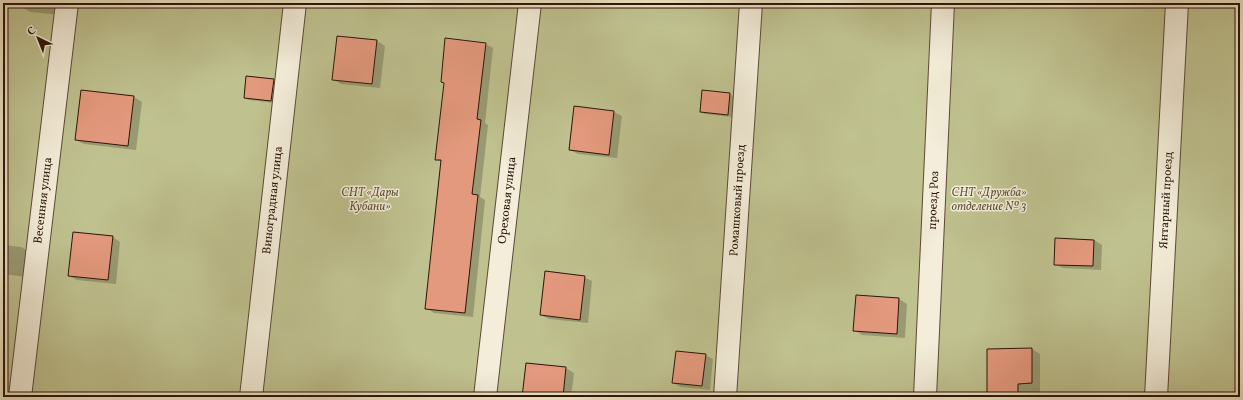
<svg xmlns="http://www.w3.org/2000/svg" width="1243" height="400" font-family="Vollkorn,serif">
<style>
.green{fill:#bfc18f;stroke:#766b4c}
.shadow{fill:#0003}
.building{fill:#e3997d;stroke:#2c1508}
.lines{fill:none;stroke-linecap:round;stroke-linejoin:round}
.minor-casing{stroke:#5c4837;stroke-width:24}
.minor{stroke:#f3edd9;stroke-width:22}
.labels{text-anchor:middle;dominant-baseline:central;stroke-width:3;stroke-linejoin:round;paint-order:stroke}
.park-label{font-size:12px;font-style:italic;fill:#5f5137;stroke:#f3edd9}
.street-label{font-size:12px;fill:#2c1508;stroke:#f3edd9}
</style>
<rect width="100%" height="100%" fill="#ece3c4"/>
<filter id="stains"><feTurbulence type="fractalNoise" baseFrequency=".005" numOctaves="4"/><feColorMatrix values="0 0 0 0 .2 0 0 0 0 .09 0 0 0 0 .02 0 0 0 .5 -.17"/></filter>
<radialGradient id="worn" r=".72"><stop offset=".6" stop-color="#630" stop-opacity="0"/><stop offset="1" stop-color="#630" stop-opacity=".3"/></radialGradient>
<path class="green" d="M3,3h1237v394h-1237z"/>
<path class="shadow" d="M23,3h40l-2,12 -31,-3 -8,-5z
M338,37l39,4 8,5 -5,42 -39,-4 -8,-5z
M485,44l8,4 -8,75 3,2 -8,72 5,3 -12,117 -39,-4 -8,-5 16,-146 -6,-3z
M274,80l4,2 -3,21 -26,-3 -4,-2z
M82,91l52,6 8,5 -6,48 -52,-6 -8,-4z
M703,91l27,3 4,3 -2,20 -27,-3 -4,-2z
M575,107l39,5 8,4 -5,42 -39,-4 -8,-4z
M113,237l7,5 -4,42 -39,-4 -8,-4z
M1094,240l8,5 -1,25 -38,-2 -8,-4z
M3,245l18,2 7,4 -2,26 -23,-3z
M584,277l8,4 -4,42 -39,-4 -8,-4z
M857,297l42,2 8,5 -2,34 -43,-3 -8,-5z
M1032,349l8,5v43h-84h32z
M705,355l8,4 -3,31 -29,-3 -8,-4z
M527,364l39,4 8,5 -3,24h-48z"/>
<path class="building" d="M337,36l40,4 -5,44 -40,-4z
M445,38l41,5 -9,76 4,1 -9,74 6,1 -13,118 -40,-4 16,-149h-6l9,-77 -3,-1z
M246,76l28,3 -3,22 -27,-3z
M81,90l53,6 -6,50 -53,-6z
M702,90l28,3 -2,22 -28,-3z
M574,106l40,5 -5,44 -40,-5z
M73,232l40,4 -5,44 -40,-4z
M1055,238l39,2 -1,26 -39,-1z
M545,271l40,5 -5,44 -40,-5z
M856,295l43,3 -2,36 -44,-3z
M1032,348v35l-14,1v13h-31v-48z
M676,351l30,3 -4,32 -30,-3z
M526,363l40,4 -3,30h-41z"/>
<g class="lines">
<g class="minor-casing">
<g id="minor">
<path id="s1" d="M20,397l47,-394"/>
<path id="s2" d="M251,397l44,-394"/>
<path id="s3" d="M485,397l45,-394"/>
<path id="s4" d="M725,397l26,-394"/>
<path id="s5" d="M925,397l18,-394"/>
<path id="s6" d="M1156,397l21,-394"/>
</g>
</g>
<use href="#minor" class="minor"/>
</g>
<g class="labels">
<g class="park-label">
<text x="370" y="193">СНТ «Дары<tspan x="370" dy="14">Кубани»</tspan></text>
<text x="989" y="193">СНТ «Дружба»<tspan x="989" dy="14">отделение № 3</tspan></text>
</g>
<g class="street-label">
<text stroke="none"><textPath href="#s1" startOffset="198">Весенняя улица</textPath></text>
<text stroke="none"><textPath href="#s2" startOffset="198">Виноградная улица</textPath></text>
<text stroke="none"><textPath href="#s3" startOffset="198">Ореховая улица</textPath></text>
<text stroke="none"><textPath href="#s4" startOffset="197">Ромашковый проезд</textPath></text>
<text stroke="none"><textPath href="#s5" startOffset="197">проезд Роз</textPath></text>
<text stroke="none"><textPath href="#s6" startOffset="197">Янтарный проезд</textPath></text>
</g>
</g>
<rect width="1243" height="400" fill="none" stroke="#ece3c4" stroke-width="16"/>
<rect x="4" y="4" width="1235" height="392" fill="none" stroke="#2c1508" stroke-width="2"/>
<rect x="8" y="8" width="1227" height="384" fill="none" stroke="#2c1508"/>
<g transform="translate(38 38) rotate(317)" stroke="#f3edd9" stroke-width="3" paint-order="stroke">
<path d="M0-3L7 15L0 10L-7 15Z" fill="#2c1508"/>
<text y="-6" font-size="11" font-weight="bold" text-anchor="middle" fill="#2c1508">С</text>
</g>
<rect width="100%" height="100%" filter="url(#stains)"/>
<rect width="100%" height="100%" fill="url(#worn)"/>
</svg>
